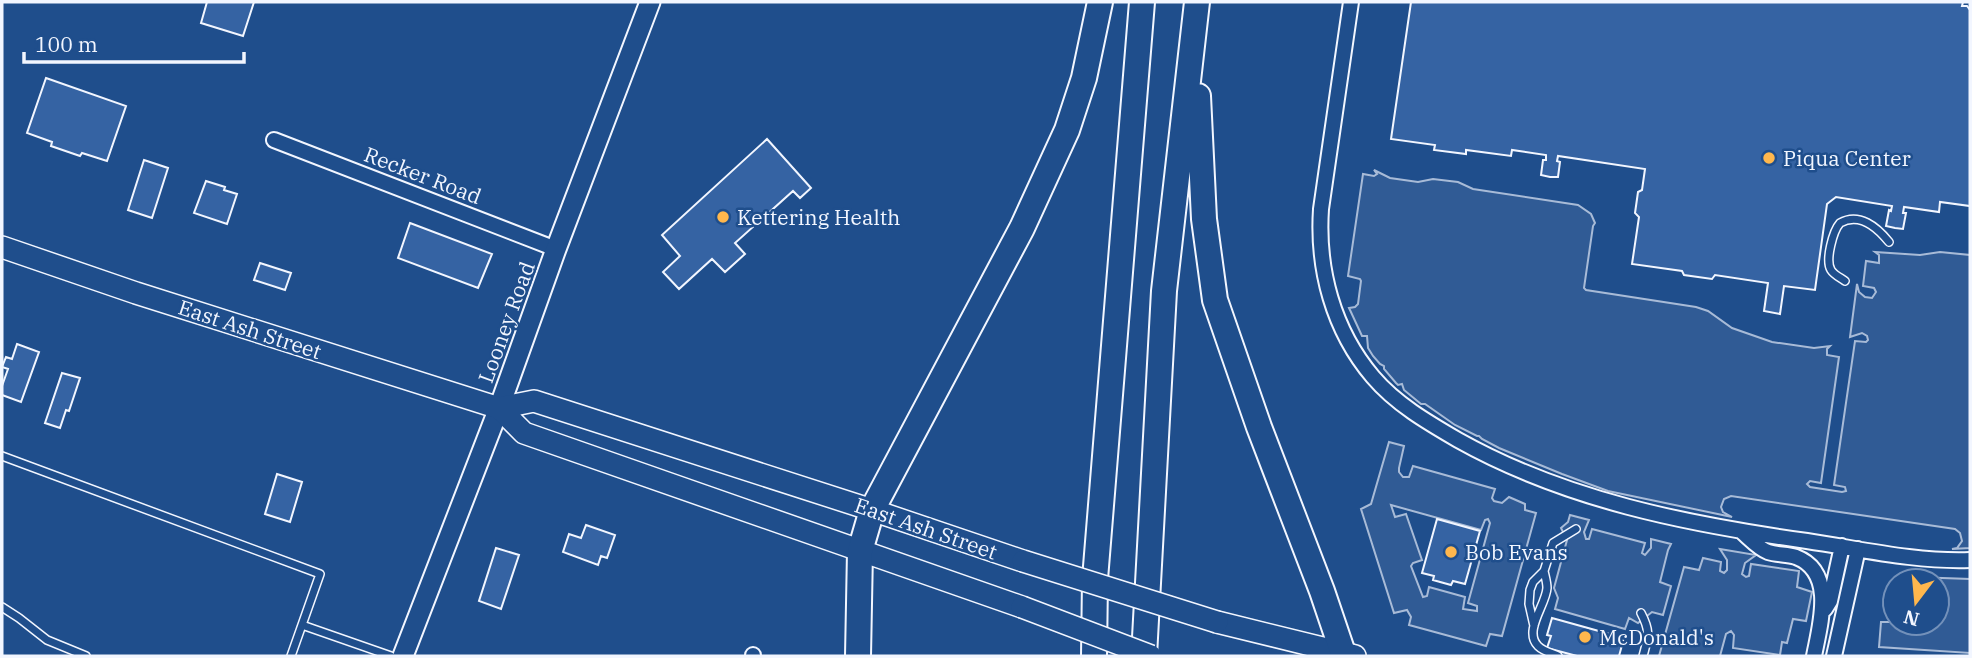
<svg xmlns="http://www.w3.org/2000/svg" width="1972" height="658" font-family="'IBM Plex Serif',serif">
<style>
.built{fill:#305b95;stroke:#a8bbd7;stroke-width:2;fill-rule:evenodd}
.building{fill:#3563a3;stroke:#f2f6ff;stroke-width:2}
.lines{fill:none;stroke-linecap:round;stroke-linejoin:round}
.lane-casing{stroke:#f2f6ff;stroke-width:10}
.street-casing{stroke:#f2f6ff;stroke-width:18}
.secondary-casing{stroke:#f2f6ff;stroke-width:23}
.primary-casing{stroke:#f2f6ff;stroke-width:24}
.highway-casing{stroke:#f2f6ff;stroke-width:28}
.lane{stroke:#1f4e8c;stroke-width:7}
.street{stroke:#1f4e8c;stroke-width:14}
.secondary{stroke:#1f4e8c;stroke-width:19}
.primary{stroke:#1f4e8c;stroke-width:21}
.highway{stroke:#1f4e8c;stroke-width:24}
.primary-bridge-casing{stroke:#f2f6ff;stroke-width:24;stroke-linecap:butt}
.primary-bridge{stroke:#1f4e8c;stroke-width:21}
.poi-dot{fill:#ffb74d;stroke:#1f4e8c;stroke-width:2.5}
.labels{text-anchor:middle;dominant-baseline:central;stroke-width:5;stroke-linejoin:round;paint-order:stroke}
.poi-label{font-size:21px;fill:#f2f6ff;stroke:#1f4e8c;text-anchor:start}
.street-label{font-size:21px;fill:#f2f6ff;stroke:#1f4e8c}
</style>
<rect width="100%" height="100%" fill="#1f4e8c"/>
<path class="built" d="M1374,170l16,8 28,4 15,-3 25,3 15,7 105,16 13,9 4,9 -2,3 -9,62 2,2 110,17 12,4 24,17 40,14 42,6 16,-2 -3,3v6l12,2 -18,126 -11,-2 -3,3 3,3 32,5 4,-1 -1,-4 -11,-2 21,-144 11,1 2,-2 -1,-4 -5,-3 -12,4 7,-53 2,8 6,5 7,1 4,-6 -2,-4 -11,-2 3,-25 13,2v-8l-4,-3 45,3 20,-3 30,3v293l-18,1 5,-1 5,-7 -2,-8 -5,-4 -224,-33 -7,3 -3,8 2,5 9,5 -124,-26 -46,-17 -63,-26 -17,-9 -3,-3h-2l-22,-11 -30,-21h-4l-17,-14 -2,-6 -4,1 -2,-2 -12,-14v-3l-4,-2 -7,-8 -5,-8 -1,-12h-5l-12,-26 -1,-2 6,-1 3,-3 3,-23 -1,-2 -12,-3 15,-102 11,2 3,-2z
M1389,442l15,4 -5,22v4l4,5h6l4,-11 82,23 -3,9 2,3 8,2 7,-6 16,7v6l11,3 -34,123 -12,-2 -4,12 -77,-21 2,-8 -4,-7 -13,3 -33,-104 10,-5zM1391,505l90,25 4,-10 3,-1 2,4 -22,80 9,3v5l-14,-2 2,-12 -36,-10 -2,9 -4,1 -12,-31 2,-3 9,-3 -16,-46 -11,3z
M1570,515l19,5 -5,12 2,7h3l3,-10 53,14 -3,10 3,2 6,-7v-9l20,5 -3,6 -8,32 11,4 -8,29 -11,-3 -14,11 -9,-5 -4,11 -70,-20 3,-11 -4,-10 13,-48 -6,-12 7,-6z
M1720,549l36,6 -11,8 -3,11 4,3 3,-1 2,-12 48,7 -2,16 15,5 -6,29 -13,-2 -6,24 -5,-1 -2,13 -47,-7 1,-13 -3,-4 -5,3 -6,22h-61l25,-89 15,3 4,-12 18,4 -1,9 4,2 3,-3v-10z
M1914,577l56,2v74l-91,-6 2,-25h11l3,-3 -1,-9 -4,-5 1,-11h4v29h42v-42h-23z"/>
<path class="building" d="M207,2h47l-11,34 -42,-13z
M1411,2h552l-1,4h5l3,4v196l-30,-4 -1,10 -35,-5 -1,6h3l-3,16 -8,-1 -9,-2 3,-16 2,1 1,-5 -56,-9 -9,7 -12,86 -31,-4 -4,28 -16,-3 4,-28 -53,-8 -3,4 -28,-4 -2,-4 -50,-7 7,-47 -4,-4 3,-21 4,-2 3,-21 -87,-13 -1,5 3,1 -2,15h-8l-9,-2 2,-15h3v-5l-34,-5 -1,6 -45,-6v4l-32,-4 1,-5 -44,-6z
M46,78l80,28 -19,55 -25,-8 -2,3 -29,-10 1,-4 -25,-9z
M767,139l44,49 -11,10 -7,-7 -58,52 10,11 -20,18 -13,-13 -33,30 -16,-17 17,-16 -18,-21z
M144,160l24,8 -16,50 -24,-8z
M206,181l19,6 -1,3 13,4 -10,30 -33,-11z
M410,223l82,31 -14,34 -80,-30z
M260,263l31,10 -6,17 -31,-10z
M17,344l22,8 -18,50 -19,-7v-9l6,-17 -6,-2 4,-10 6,2z
M62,373l18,5 -11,33 -3,-1 -6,18 -15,-5z
M277,474l25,8 -12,40 -25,-8z
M1437,519l43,12 -15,53 -12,-3 -2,4 -18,-5 1,-4 -12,-3z
M586,525l29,10 -8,23 -6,-2 -3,9 -35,-13 6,-18 12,4z
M496,548l23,7 -18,54 -22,-8z
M1552,618l72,20 -5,18h-42l-30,-8 4,-12 -4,-1z"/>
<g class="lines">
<g class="lane-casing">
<path id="lane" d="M1845,281c-4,-3 -11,-6 -14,-11 -6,-10 2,-39 9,-47 19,-11 37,4 49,19
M2,456l318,118 -29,82
M1544,571c1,5 3,11 3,17 -1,17 -24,43 -9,58 5,5 13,7 20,10
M2,607l17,11 28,22 39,16
M1641,613c10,19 7,24 2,43
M302,625l89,31
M1534,626l-5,-22 1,-14 3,-8 11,-11 9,-28 23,-14"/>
</g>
<g class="street-casing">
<path id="street" d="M1351,2l-30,207c-4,60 12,121 52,168 23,27 54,45 85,63 107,60 228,84 349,101 54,8 109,21 163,19
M274,140l282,109
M1742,532c7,6 17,17 26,20 9,3 19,2 28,5 40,15 24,68 18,99
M1825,609l5,-8 12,-55
M753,656v-1
M1834,656l24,-107"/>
</g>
<g class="secondary-casing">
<path id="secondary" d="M403,656l96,-248 57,-159 94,-247"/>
</g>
<g class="primary-casing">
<path id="primary" d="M2,247l134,46 363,115 25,25 498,174
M499,408l35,-7 338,109 151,51
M1217,622l138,34"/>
</g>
<g class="highway-casing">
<path id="highway" d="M1198,96l6,123 11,81 44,127 63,164 22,65
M858,656l2,-105 12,-41 150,-282 45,-98 17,-52 16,-76
M1094,656l1,-77 47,-577
M1144,656l20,-365 33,-289"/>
</g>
<use href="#lane" class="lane"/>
<use href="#street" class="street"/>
<use href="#secondary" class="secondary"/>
<use href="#primary" class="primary"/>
<use href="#highway" class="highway"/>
<g class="primary-bridge-casing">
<path id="primary-bridge" d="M1023,561l194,61
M1022,607l129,49"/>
</g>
<use href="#primary-bridge" class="primary-bridge"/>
</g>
<g class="poi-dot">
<circle cx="1769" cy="158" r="7"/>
<circle cx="723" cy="217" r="7"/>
<circle cx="1451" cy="552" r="7"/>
<circle cx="1585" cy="637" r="7"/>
</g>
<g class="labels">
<g class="poi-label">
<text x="1783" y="158">Piqua Center</text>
<text x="737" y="217">Kettering Health</text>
<text x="1465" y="552">Bob Evans</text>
<text x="1599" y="637">McDonald's</text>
</g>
<g class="street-label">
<text transform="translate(423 175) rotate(21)">Recker Road</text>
<text transform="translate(506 322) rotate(-70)">Looney Road</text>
<text transform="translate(250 329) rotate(18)">East Ash Street</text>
<text transform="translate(926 528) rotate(19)">East Ash Street</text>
</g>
</g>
<rect width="1972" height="658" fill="none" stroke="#f2f6ff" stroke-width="7"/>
<g transform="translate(1916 602) rotate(196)"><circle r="33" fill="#1f4e8c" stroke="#7391ba" stroke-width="2"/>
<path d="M0-5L12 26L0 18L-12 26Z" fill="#ffb74d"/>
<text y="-10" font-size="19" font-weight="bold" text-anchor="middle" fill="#f2f6ff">N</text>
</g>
<path d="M24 52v10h220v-10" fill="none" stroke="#f2f6ff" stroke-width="3.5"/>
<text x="35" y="52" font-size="21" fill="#f2f6ff" stroke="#1f4e8c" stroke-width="5" paint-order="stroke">100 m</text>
</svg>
